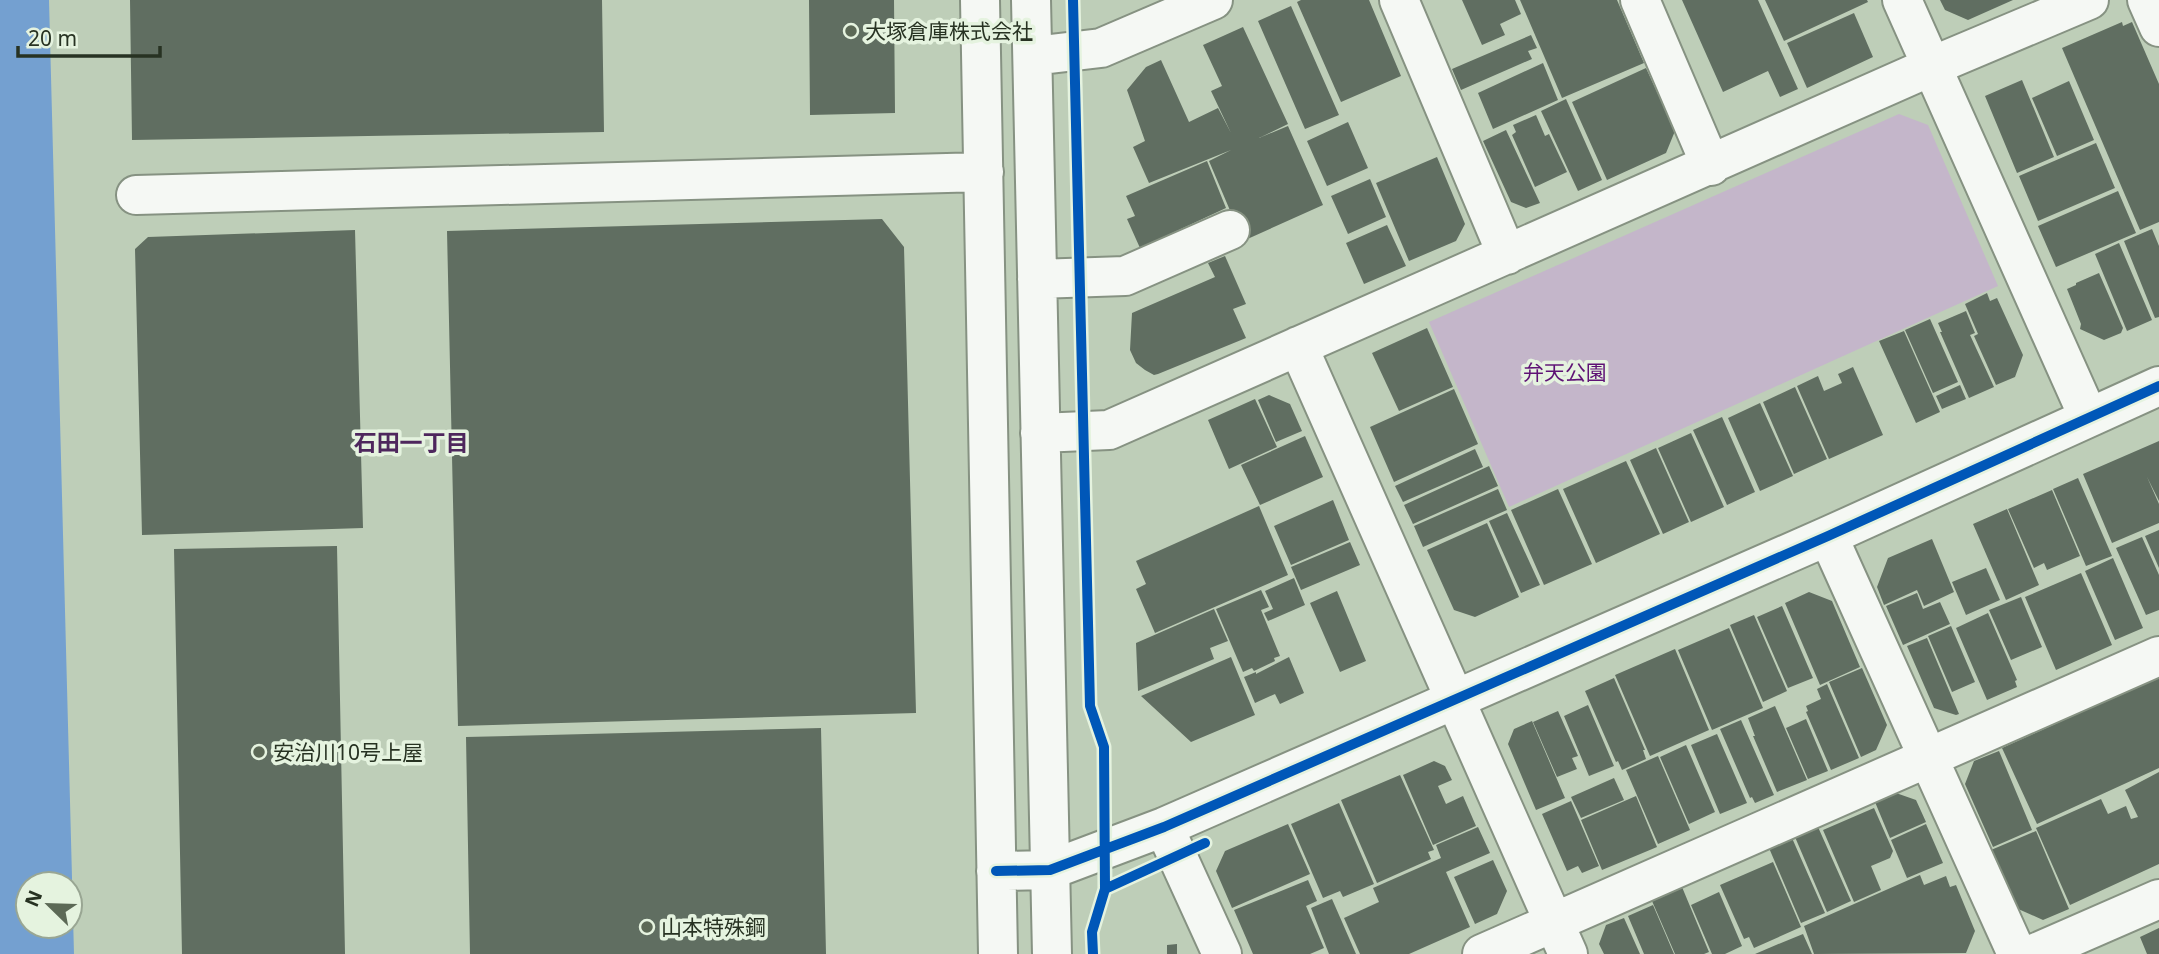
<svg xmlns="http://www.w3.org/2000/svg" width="2159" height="954" font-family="'Noto Sans','Noto Sans JP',sans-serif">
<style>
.green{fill:#c4b6ca}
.water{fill:#74a0d0;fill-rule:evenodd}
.building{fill:#606e61}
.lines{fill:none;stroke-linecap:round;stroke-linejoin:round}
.minor-casing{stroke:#869282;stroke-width:42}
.minor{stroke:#f5f8f4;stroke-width:38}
.cycleway-casing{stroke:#e5f3df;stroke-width:15}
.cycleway{stroke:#0057b8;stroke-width:10}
.poi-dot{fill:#5c6956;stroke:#e5f3df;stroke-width:2.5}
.labels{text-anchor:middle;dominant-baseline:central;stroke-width:7;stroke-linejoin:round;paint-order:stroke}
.poi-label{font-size:21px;fill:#273222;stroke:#e5f3df;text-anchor:start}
.park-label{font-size:21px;fill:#5e1275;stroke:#e5f3df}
.neighbourhood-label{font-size:23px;font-weight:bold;fill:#4e275d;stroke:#e5f3df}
</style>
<rect width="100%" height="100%" fill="#beceb8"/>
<path class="green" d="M1899,114l29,11 70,161 -489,221 -80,-185z"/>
<path class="water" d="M0,0h49l25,954h-74zM28,884h42v42h-42z"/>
<path class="building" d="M130,0h472l2,132 -472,8z
M809,0h85l1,113 -85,2z
M1301,0h68l32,76 -60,26 -44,-100z
M1462,0h53l6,14 -21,10 5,11 -23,10z
M1520,0h97l27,63 -82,35z
M1682,0h76l40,89 -18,8 -12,-26 -45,21z
M1765,0h102l1,2 -84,39z
M1940,0h73l-45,20 -23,-10z
M1291,6l48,109 -34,14 -47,-108z
M1854,13l19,44 -66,31 -20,-45z
M2122,22l1,4 9,-4 27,62v138l-19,8 -78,-182z
M1243,27l45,97 -29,14 29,-12 35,79 -80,36 -34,-80 22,-11 -82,33 -16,-36 12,-6 -18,-51 19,-23 15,-7 28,62 29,-14 13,25 -20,-42 11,-5 -19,-41z
M1531,35l6,13 -9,3 4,8 -71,31 -9,-21z
M1543,63l15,37 -65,29 -15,-36z
M1646,68l29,63 -9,22 -59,27 -35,-78z
M2022,80l32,77 -37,16 -32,-77z
M2069,81l25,59 -37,16 -25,-58z
M1566,99l36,81 -24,11 -37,-80z
M1536,115l9,21 4,-2 18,38 -32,15 -23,-52 4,-3 -3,-7z
M1348,122l20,46 -41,18 -20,-45z
M1506,130l34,73 -14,5 -15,-6 -28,-61z
M2096,143l19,45 -77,33 -19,-45z
M1437,157l28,67 -9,17 -47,20 -33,-78z
M1207,161l19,47 -86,40 -13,-29 8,-3 -9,-20z
M1370,179l16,38 -38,17 -17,-38z
M2118,191l18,42 -80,34 -18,-41z
M882,219l22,28 12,466 -458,13 -11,-495z
M1387,225l19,41 -42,18 -18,-41z
M2152,229l7,17v71l-4,1 -31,-77z
M355,230l8,298 -221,7 -7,-286 13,-12z
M2119,243l33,77 -25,11 -32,-77z
M1225,256l21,48 -13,5 13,29 -88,36 -4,1 -9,-5 -9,-7 -6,-13 2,-37 83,-36 -7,-14z
M2099,273l24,55 -2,5 -17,7 -24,-11 1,-5 -14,-35 9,-4v-2z
M1987,293l3,8 7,-3 26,57 -8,22 -19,8 -22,-49 4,-2 -13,-30z
M1966,311l9,22 -5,2 24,52 -25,11 -29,-66h2l-4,-9z
M1930,319l28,63 -25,11 -28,-63z
M1427,328l26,59 -54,24 -27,-58z
M1904,331l36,81 -24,11 -37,-82z
M1853,367l30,68 -54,24 -32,-73 21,-10 6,15 18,-8 -4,-9z
M1960,385l6,14 -24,10 -6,-13z
M1795,387l32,72 -33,15 -31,-72z
M1454,389l24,55 -84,38 -24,-55z
M1269,395l21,9 12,27 -26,11 -18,-42z
M1255,399l22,48 -48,22 -21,-49z
M1760,403l33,73 -33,15 -32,-73z
M1722,417l33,75 -28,13 -34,-75z
M1691,433l33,74 -33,15 -33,-74z
M1305,436l18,41 -63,28 -19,-40z
M2159,441v60l-12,-24 12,27v19l-47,20 -29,-69z
M1656,448l33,74 -26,12 -33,-74z
M1475,449l8,18 -80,35 -8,-16z
M1626,461l34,73 -64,29 -33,-74z
M1489,466l9,20 -85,38 -9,-19z
M2078,478l34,78 -26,10 -33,-77z
M1498,489l9,21 -84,37 -9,-21z
M1558,489l34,75 -48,21 -33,-75z
M2052,490l28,66 -33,14 -3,-7 -10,5 -26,-59z
M1333,500l16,40 -58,25 -17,-39z
M1259,506l29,69 -133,58 -19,-44 10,-5 -10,-23z
M2007,509l32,76 -33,15 -33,-76z
M1507,513l33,72 -19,8 -32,-72z
M1487,523l32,74 -44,20 -21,-7 -27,-60z
M2159,530v38l-14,-32z
M2142,537l17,38v35l-13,5 -30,-67z
M1932,539l22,53 -30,14 -7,-16 -33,15 -7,-18 11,-29z
M1350,542l10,23 -59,25 -10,-23z
M337,546l8,408h-163l-8,-405z
M2113,558l30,70 -28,12 -30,-69z
M1986,568l14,32 -34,15 -14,-33z
M2081,573l31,72 -56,25 -31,-73z
M1294,578l11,27 -37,16 -4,-8 9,-4 -8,-18z
M1261,590l8,17 -8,3 19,46 -6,2 1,3 -21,10 -2,-3 -9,4 -27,-63z
M1337,591l29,70 -26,11 -30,-69z
M1809,592l23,9 28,66 -40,18 -35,-82z
M1917,593l6,16 17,-7 10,22 -47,21 -17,-39z
M2021,597l21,50 -31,13 -22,-50z
M1782,606l31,72 -25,10 -31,-71z
M1214,609l14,32 -18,7 4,11 -76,32 -2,-48z
M1988,613l29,67 -2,1 2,6 -30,13 -31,-72z
M1754,615l33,76 -24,11 -33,-77z
M1951,626l24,56 -23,10 -24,-56z
M1729,628l34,80 -51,22 -34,-80z
M1927,638l32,76 -3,1 -22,-7 -27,-62z
M1675,649l34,81 -59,26 -35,-81z
M1231,657l24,58 -64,27 -50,-46z
M1289,657l15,36 -24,11 -5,-10 -20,9 -11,-26 12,-5v2z
M1862,668l25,57 -11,25 -15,7 -32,-75z
M2159,677v91l-122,56 -35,-76z
M1614,678l31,72h-2l3,9 -24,11 -4,-9 -2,1 -31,-71z
M1827,684l32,74 -28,12 -25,-58 2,-1 -2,-5 15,-7 -4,-10z
M1588,705l26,61 -25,10 -25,-60z
M1775,706l32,74 -30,12 -24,-56h2l-7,-18z
M1558,711l20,45 -6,2 5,11 -20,8 -24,-55z
M1806,719l22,52 -20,8 -22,-51z
M1741,720l33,75 -19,8 -3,-6 -2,1 -30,-69z
M1532,721l33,77 -29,12 -28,-66 6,-15z
M821,728l5,226h-356l-4,-217z
M1717,734l30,69 -27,11 -29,-69z
M1686,745l29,67 -26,12 -29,-67z
M1999,751l33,79 -39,17 -28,-63 9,-23z
M1658,756l32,74 -32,14 -32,-74z
M1434,761l11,5 7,14 -14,6 8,18 17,-8 13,30 -43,19 -30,-70z
M2159,772v92l-89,41 -34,-77 65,-29 7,15 18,-8 5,13 7,-2 -13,-27z
M1400,775l34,75 -6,2 3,7 -54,24 -36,-83z
M1614,778l10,22 -43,18 -10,-21z
M1896,793l20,7 10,22 -36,16 -15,-36z
M1636,796l21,51 -55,23 -21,-50z
M1571,801l28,65 -17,7 -4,-7 -11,5 -25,-57z
M1339,803l35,81 -31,13 -3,-6 -17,7 -32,-74z
M1874,808l19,43 -3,7 -19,8 10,24 -27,12 -31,-72z
M1288,824l22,50 -78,34 -16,-37 9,-20z
M1926,824l17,39 -36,15 -16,-38z
M1478,827l12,26 -44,19 24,55 -61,27h-49l-16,-36 35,-16 -6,-14 68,-30 -5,-13z
M1818,827l33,74 -24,11 -32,-75z
M2036,831l33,78 -26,11 -27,-12 -25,-58z
M1792,838l33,75 -24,10 -32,-75z
M1493,860l14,31 -10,23 -22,10 -21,-47z
M1773,862l28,65 -47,21 -5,-11 -5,2 -24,-54z
M1920,875l4,10 22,-9 4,11 6,-2 19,46 -9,22 -152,1 -10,-28z
M1308,880l9,21 -11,5 18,42 -14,6h-57l-19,-44z
M1682,887l27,65 -5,2h-29l-23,-53z
M1719,892l23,54 -17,8h-13l-21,-49z
M1332,899l24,55h-27l-18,-46z
M1653,905l21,49h-30l-16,-38z
M1624,918l16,36h-36l-5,-10 7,-19z
M2159,928v26h-12l-7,-17z
M1803,934l9,20h-57l21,-9z
M1177,944v10h-10v-9z"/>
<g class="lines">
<g class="minor-casing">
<path id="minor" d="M980,0l18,954
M1031,0l21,954
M1399,0l108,255
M1640,0l71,166
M1902,0l186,416
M2147,0l12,27
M1033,56l68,-8 112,-48
M136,195l848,-23
M1037,279l88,-3 105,-46
M1298,346l270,608
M1040,433l69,-3 821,-363 159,-67
M1828,536l189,418
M1164,827l58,127
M996,871l54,-1 114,-43 664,-291 331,-150
M1482,954l677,-298
M2033,954l126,-55"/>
</g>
<use href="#minor" class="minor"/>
<g class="cycleway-casing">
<path id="cycleway" d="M1073,0l17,706 14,41 1,142
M996,871l54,-1 114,-43 664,-291 331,-150
M1093,954l-1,-22 13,-43 100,-46"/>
</g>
<use href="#cycleway" class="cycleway"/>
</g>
<g class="poi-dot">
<circle cx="851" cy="31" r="7"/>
<circle cx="259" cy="752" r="7"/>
<circle cx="647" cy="927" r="7"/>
</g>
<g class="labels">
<g class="poi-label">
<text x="865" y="31">大塚倉庫株式会社</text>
<text x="273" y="752">安治川10号上屋</text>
<text x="661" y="927">山本特殊鋼</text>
</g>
<g class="park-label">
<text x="1565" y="372">弁天公園</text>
</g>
<g class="neighbourhood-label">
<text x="411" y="442">石田一丁目</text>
</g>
</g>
<g transform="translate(49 905) rotate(293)"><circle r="33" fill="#e5f3df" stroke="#99a693" stroke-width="2"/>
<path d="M0-5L12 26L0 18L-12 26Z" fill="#5c6956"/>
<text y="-10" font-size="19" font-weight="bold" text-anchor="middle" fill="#273222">N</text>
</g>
<path d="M18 46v10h142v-10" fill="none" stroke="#273222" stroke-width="3.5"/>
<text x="28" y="46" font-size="21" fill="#273222" stroke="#e5f3df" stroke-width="5" paint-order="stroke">20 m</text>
</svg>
